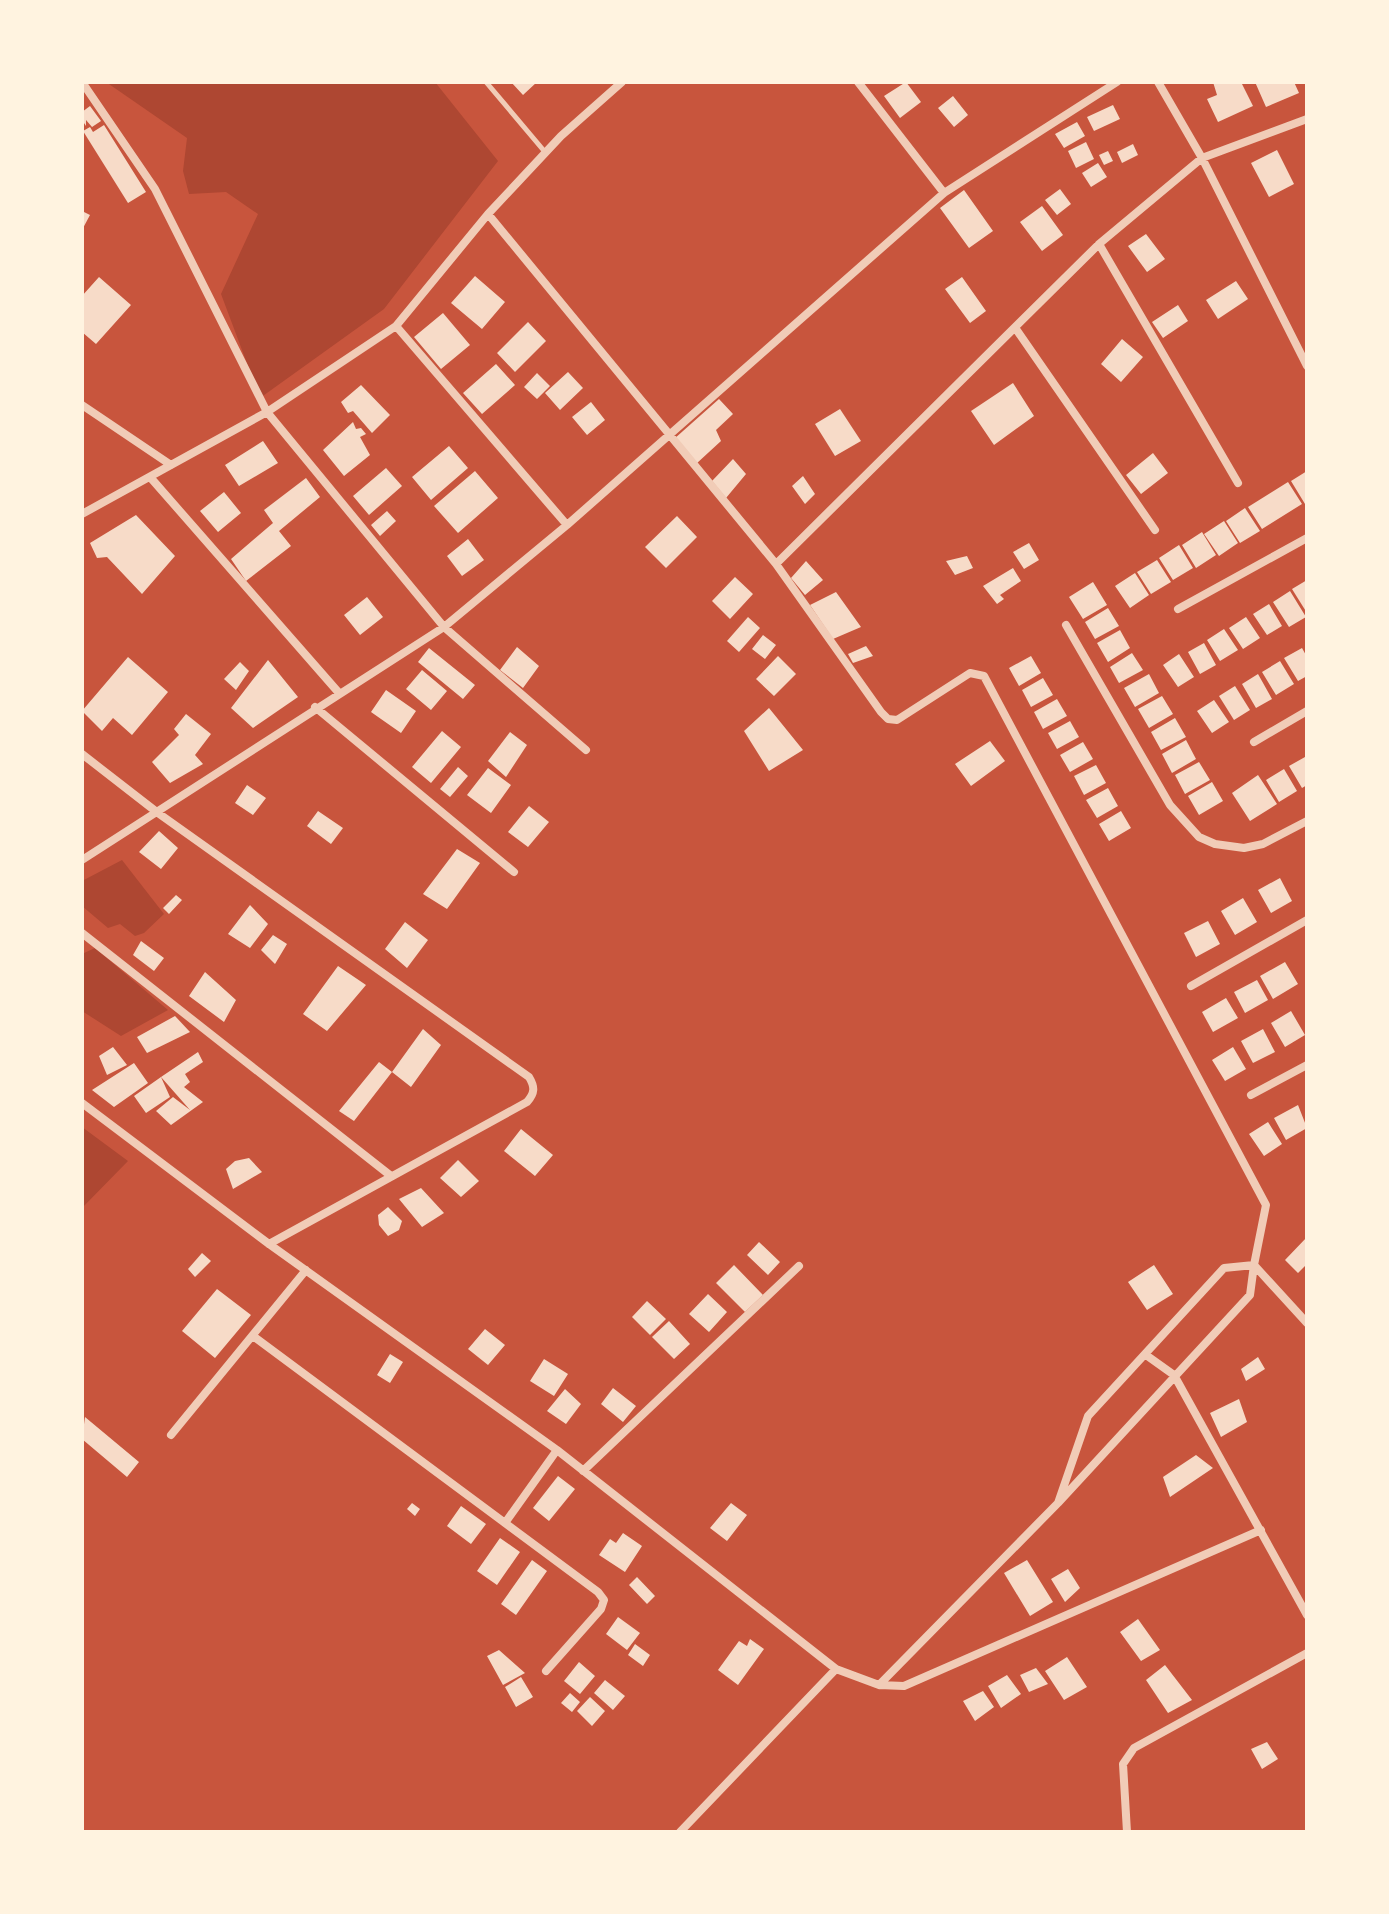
<svg xmlns="http://www.w3.org/2000/svg" width="1389" height="1914" font-family="'Asap Condensed',sans-serif">
<style>
.green{fill:#ae4732}
.building{fill:#f7dbc8}
.lines{fill:none;stroke-linecap:round;stroke-linejoin:round}
.service{stroke:#f1ccb7;stroke-width:5}
.minor{stroke:#f1ccb7;stroke-width:8}
</style>
<rect width="100%" height="100%" fill="#c8553d"/>
<path class="green" d="M106,82h329l63,79 -114,148 -124,89 -39,-104 37,-80 -32,-22 -37,2 -6,-23 4,-33z
M122,860l42,54 -20,19 -9,3 -15,-12 -12,4 -26,-22v-25z
M95,948l73,62 -47,26 -39,-25v-57z
M82,1127l46,34 -46,47z"/>
<path class="building" d="M511,82h26l-14,13z
M906,82l15,20 -21,16 -16,-22z
M1213,82h28l12,24 -35,16 -11,-23 10,-4z
M1255,82h39l5,11 -33,14z
M953,96l15,19 -14,12 -16,-19z
M1113,105l7,14 -26,12 -7,-14z
M90,106l11,15 -9,6 -6,-7v6l-4,-6v-8z
M1077,122l8,14 -21,12 -9,-14z
M104,125l42,67 -18,11 -45,-72 7,-4 3,5z
M1086,142l8,17 -18,9 -8,-17z
M1133,144l5,11 -16,8 -5,-11z
M1277,150l17,34 -25,13 -18,-34z
M1108,151l5,10 -9,4 -5,-10z
M1098,163l9,14 -16,10 -9,-14z
M1060,189l11,15 -14,11 -12,-15z
M964,190l29,41 -24,17 -29,-40z
M1042,206l21,29 -21,16 -22,-29z
M82,211l8,4 -8,15z
M1146,234l19,25 -18,13 -19,-26z
M475,276l30,26 -23,27 -31,-26z
M99,277l32,28 -35,39 -14,-12v-36z
M962,277l24,34 -16,12 -25,-34z
M1236,281l12,18 -30,20 -12,-19z
M1178,305l10,16 -25,17 -11,-16z
M443,313l27,32 -29,24 -27,-32z
M528,322l18,19 -31,31 -18,-19z
M1122,339l21,18 -22,25 -20,-18z
M496,364l19,21 -33,29 -19,-21z
M568,372l15,16 -23,22 -15,-17z
M537,373l13,13 -13,13 -13,-12z
M1013,383l21,33 -40,29 -23,-34z
M361,385l29,30 -18,18 -19,-22 -5,2 -7,-11z
M719,399l14,15 -17,16 5,11 -25,23 -22,-25z
M591,402l14,18 -18,15 -15,-18z
M840,409l21,32 -26,15 -20,-32z
M353,422l3,7 5,-1 5,6 -6,3 10,18 -26,21 -21,-26z
M263,441l15,22 -39,23 -14,-21z
M449,446l19,22 -37,32 -19,-23z
M1153,453l15,20 -27,21 -15,-19z
M733,459l13,15 -20,24 -14,-17z
M386,468l16,18 -33,29 -16,-19z
M475,471l23,27 -40,35 -24,-27z
M1307,471v31l-2,2 -14,-23z
M803,476l12,18 -10,10 -13,-18z
M306,478l14,19 -41,34 12,15 -45,35 -15,-22 42,-36 -9,-13z
M1288,482l14,22 -40,25 -14,-22z
M224,492l17,21 -23,19 -18,-21z
M1245,508l15,23 -20,12 -14,-22z
M387,511l9,10 -16,15 -9,-11z
M136,515l39,41 -33,38 -35,-37 -10,1 -7,-15z
M677,516l20,21 -31,31 -21,-21z
M1224,521l14,22 -19,13 -15,-22z
M1202,532l14,23 -20,13 -14,-23z
M468,539l16,21 -22,16 -15,-20z
M1029,543l10,17 -15,9 -11,-17z
M1179,545l14,23 -20,12 -14,-22z
M967,556l6,12 -18,7 -9,-14z
M1157,560l14,22 -20,12 -14,-22z
M806,561l17,19 -18,15 -14,-17z
M1013,568l8,13 -21,14 4,4 -7,5 -14,-18z
M1135,573l14,22 -19,13 -15,-22z
M735,577l18,17 -23,25 -18,-18z
M1307,580v33l-15,-24z
M1093,582l14,23 -24,14 -14,-22z
M1290,591l16,26 -17,10 -16,-25z
M836,592l25,35 -28,12 -23,-34z
M367,597l16,20 -23,18 -16,-20z
M1269,604l13,22 -15,9 -14,-21z
M1108,608l11,18 -24,13 -10,-17z
M748,617l12,11 -21,24 -12,-11z
M1246,617l14,21 -17,11 -14,-21z
M1224,629l14,21 -18,11 -13,-21z
M1120,630l10,18 -22,14 -11,-19z
M763,635l13,10 -11,14 -13,-10z
M1204,643l12,22 -16,9 -12,-22z
M866,646l7,10 -20,7 -5,-9z
M517,647l22,19 -16,22 -23,-18z
M429,648l46,37 -12,14 -45,-37z
M1302,648l5,9v19l-9,5 -14,-23z
M1132,653l11,17 -24,13 -9,-16z
M1179,654l15,23 -16,10 -15,-22z
M778,656l18,18 -22,22 -18,-17z
M1031,656l10,17 -22,13 -10,-18z
M128,657l40,35 -36,43 -19,-17 -11,13 -20,-20z
M268,660l30,37 -45,31 -22,-20z
M1280,661l14,23 -18,11 -14,-23z
M240,662l9,9 -13,19 -12,-11z
M422,670l25,21 -16,19 -25,-21z
M1149,674l10,19 -24,14 -11,-19z
M1258,674l14,25 -16,9 -14,-24z
M1043,678l10,17 -22,12 -9,-17z
M1235,686l15,24 -16,10 -15,-24z
M386,690l30,21 -15,22 -30,-21z
M1162,696l11,18 -24,14 -11,-19z
M1057,699l10,17 -24,13 -9,-17z
M1214,700l15,22 -17,11 -15,-22z
M769,708l34,42 -34,21 -25,-40z
M186,714l25,20 -16,21 8,9 -33,19 -18,-21 27,-27 -5,-6z
M1175,718l11,19 -25,13 -10,-18z
M1070,721l9,16 -22,12 -9,-16z
M442,731l19,16 -30,36 -19,-16z
M510,732l17,13 -21,32 -18,-16z
M1186,740l10,19 -24,14 -10,-19z
M990,741l15,20 -34,25 -16,-22z
M1083,742l10,17 -23,13 -10,-17z
M1305,757l2,28 -5,3 -13,-22z
M1199,762l11,18 -25,14 -10,-19z
M1096,765l10,18 -22,12 -10,-19z
M458,767l10,9 -18,21 -10,-8z
M488,768l23,17 -20,28 -24,-18z
M1284,769l13,22 -18,11 -13,-22z
M1258,775l19,29 -27,17 -18,-28z
M1212,782l11,19 -24,14 -11,-19z
M247,785l19,13 -13,17 -18,-12z
M1108,788l10,18 -21,12 -11,-18z
M529,806l20,16 -21,25 -20,-15z
M318,811l25,17 -12,16 -24,-18z
M1121,811l10,17 -22,13 -10,-17z
M159,831l19,17 -17,21 -22,-17z
M457,849l23,14 -33,46 -24,-15z
M1280,878l12,23 -21,12 -13,-23z
M176,895l6,5 -13,14 -6,-6z
M1243,898l14,24 -22,13 -14,-24z
M250,905l18,19 -18,24 -22,-14z
M1208,921l12,23 -24,13 -12,-24z
M405,922l23,18 -21,28 -22,-19z
M273,935l14,9 -12,20 -14,-14z
M141,941l23,17 -10,13 -21,-16z
M1285,962l13,22 -25,15 -13,-23z
M338,966l28,19 -39,46 -24,-17z
M205,972l31,28 -12,22 -35,-26z
M1257,980l11,20 -23,13 -11,-21z
M1226,998l12,20 -25,14 -11,-20z
M1291,1011l14,24 -20,12 -14,-24z
M175,1016l15,16 -43,21 -10,-16z
M423,1029l18,16 -30,42 -19,-15z
M1263,1029l12,23 -22,11 -12,-22z
M113,1047l14,18 -20,10 -8,-19z
M1233,1047l13,22 -21,12 -13,-21z
M198,1052l5,10 -18,12 5,8 -6,5 19,15 -32,23 -15,-14 17,-14 17,13 -29,-33z
M379,1062l13,10 -38,49 -15,-10z
M134,1063l14,20 -34,24 -22,-17z
M161,1077l9,20 -24,16 -12,-17z
M1298,1105l9,23 -21,12 -12,-22z
M1268,1122l14,22 -18,12 -15,-22z
M521,1129l32,26 -18,21 -31,-25z
M249,1158l13,14 -29,17 -7,-20 9,-8z
M458,1160l21,21 -18,16 -21,-19z
M421,1188l23,25 -22,14 -23,-28z
M388,1207l14,14 -3,9 -11,6 -9,-11 -1,-10z
M1307,1237v27l-9,9 -13,-13z
M759,1242l21,20 -12,13 -21,-20z
M202,1253l9,8 -16,16 -7,-8z
M734,1265l29,30 -18,17 -29,-29z
M1154,1265l19,29 -26,16 -19,-28z
M217,1289l34,26 -36,43 -33,-27z
M708,1294l19,18 -18,20 -20,-18z
M647,1301l19,18 -16,16 -18,-18z
M669,1321l21,23 -16,15 -22,-22z
M485,1329l20,16 -17,20 -20,-16z
M390,1354l13,8 -13,21 -13,-8z
M1258,1357l7,12 -19,12 -5,-12z
M544,1359l24,15 -14,22 -24,-15z
M613,1388l23,18 -13,16 -22,-18z
M565,1389l16,15 -15,20 -19,-13z
M1239,1399l8,23 -26,15 -11,-24z
M85,1417l54,45 -12,15 -45,-38z
M1196,1455l17,13 -43,29 -7,-20z
M558,1476l17,13 -26,32 -16,-13z
M412,1503l8,6 -5,7 -8,-7z
M731,1503l16,12 -20,26 -17,-13z
M461,1506l25,18 -15,20 -24,-18z
M623,1533l19,13 -17,26 -26,-17 11,-16 6,4z
M500,1538l20,14 -23,33 -20,-14z
M532,1560l15,11 -31,44 -15,-11z
M1027,1560l26,42 -23,14 -26,-43z
M1068,1569l12,19 -15,14 -14,-23z
M637,1577l18,19 -8,8 -18,-19z
M618,1617l22,16 -13,17 -21,-16z
M1138,1619l22,31 -19,11 -21,-29z
M750,1639l14,10 -26,36 -20,-15 21,-29 8,5z
M635,1644l15,11 -7,11 -15,-11z
M499,1650l26,23 -22,12 -16,-29z
M1067,1657l20,30 -23,13 -19,-29z
M579,1662l16,14 -15,18 -16,-13z
M1165,1665l27,35 -24,13 -22,-33z
M1036,1668l12,16 -19,8 -9,-17z
M1007,1675l14,19 -20,14 -13,-22z
M521,1677l12,20 -17,10 -11,-20z
M605,1680l20,16 -12,14 -19,-17z
M983,1691l11,16 -19,14 -12,-20z
M570,1693l10,9 -8,10 -11,-9z
M590,1697l15,14 -13,15 -15,-15z
M1267,1742l11,17 -16,10 -11,-20z"/>
<g class="lines">
<path class="service" d="M486,82l59,70"/>
<path class="minor" d="M82,82l73,107 112,223 177,215 142,123
M858,82l86,111
M1158,82l44,76 105,208
M488,214l288,350 105,148 7,7 9,1 73,-47 14,3 282,529 -12,60 53,58
M1099,244l139,239
M396,326l171,199
M1016,329l139,201
M82,405l89,60
M150,477l189,216
M82,514l185,-102 129,-86 92,-112 73,-78 61,-54
M776,564l323,-320 103,-86 105,-39
M1178,609l129,-71
M1066,625l104,180 29,32 16,7 29,4 19,-4 44,-23
M315,707l199,165
M1254,742l53,-31
M82,754l76,59 371,264c6,10 6,16 -2,25l-258,142
M82,860l362,-233 123,-102 377,-332 173,-111
M82,933l309,243
M1191,986l116,-66
M1251,1095l56,-30
M82,1103l187,141 288,206 279,219 43,16 25,1 357,-156
M253,1336l252,187
M1146,1355l28,20 133,240
M171,1435l135,-165
M583,1471l216,-205
M546,1671l55,-62 3,-9 -6,-8 -93,-69 52,-73
M879,1685l179,-182 192,-208 4,-30 -30,3 -136,148 -30,87
M680,1832l156,-163
M1127,1832l-4,-68 11,-16 173,-95"/>
</g>
<rect width="1389" height="1914" fill="none" stroke="#fff3e0" stroke-width="168"/>
</svg>
